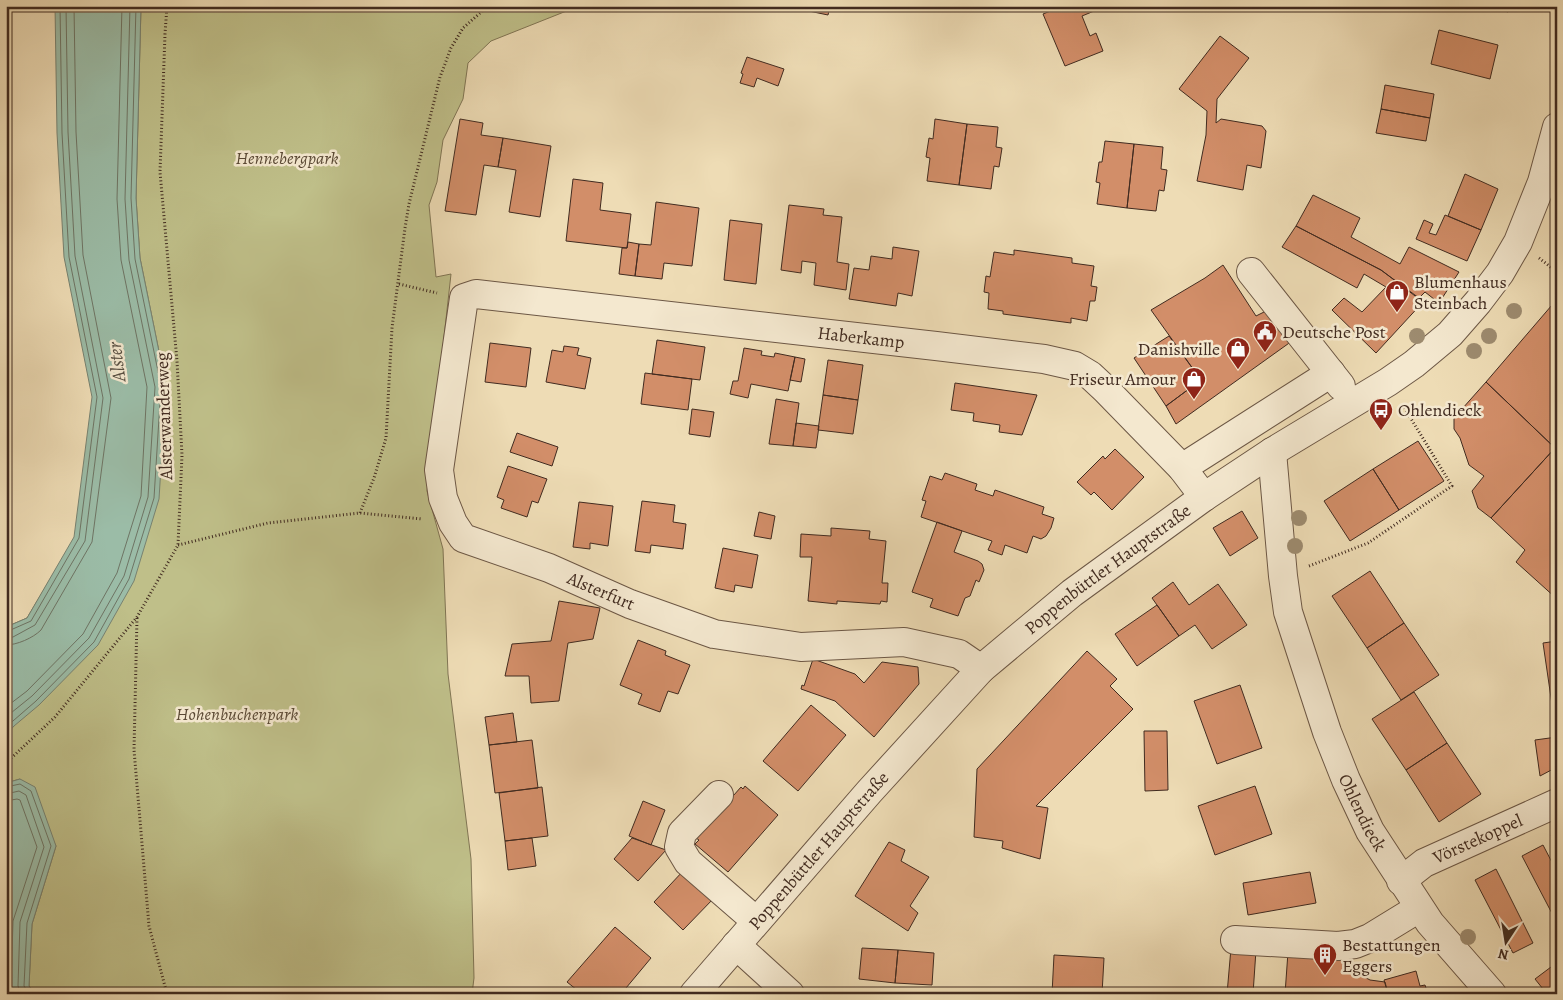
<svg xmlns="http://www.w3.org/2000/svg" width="1563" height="1000" font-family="Alegreya,serif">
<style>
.green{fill:#bfbf89;stroke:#807554}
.water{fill:#9bbca7;stroke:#778271}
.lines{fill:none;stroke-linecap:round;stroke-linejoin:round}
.shore{stroke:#6e7464;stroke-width:1}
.building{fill:#d28e69;stroke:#412b20}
.minor-casing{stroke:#6c5745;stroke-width:30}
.path{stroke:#412b20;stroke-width:3;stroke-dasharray:1 2.5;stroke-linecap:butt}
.minor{stroke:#f4e8cf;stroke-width:28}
.tree{fill:#9d8b6f}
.labels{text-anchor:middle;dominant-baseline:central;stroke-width:5;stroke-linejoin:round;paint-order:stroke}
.park-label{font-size:18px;font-style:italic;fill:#5a4935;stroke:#f4e8cf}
.poi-label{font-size:18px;fill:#412b20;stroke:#f4e8cf;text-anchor:start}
.street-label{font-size:18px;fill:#412b20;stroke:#f4e8cf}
.water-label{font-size:19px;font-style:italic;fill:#584f42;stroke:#f4e8cf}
</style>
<rect width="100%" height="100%" fill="#eedcb5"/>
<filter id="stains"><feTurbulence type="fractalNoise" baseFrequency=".004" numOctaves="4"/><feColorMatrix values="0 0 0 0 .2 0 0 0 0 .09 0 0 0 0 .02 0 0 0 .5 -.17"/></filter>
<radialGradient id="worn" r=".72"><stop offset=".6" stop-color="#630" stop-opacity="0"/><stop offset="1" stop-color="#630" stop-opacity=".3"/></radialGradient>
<path class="green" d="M141,6h446l-2,5 -16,-1 -78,31 -23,22 -5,36 -20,41 -6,42 -8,23 7,72 15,-3 -24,217 16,58 5,125 23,185 3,119 -2,16h-437l-6,-8 3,-62 24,-78 -36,-67 -14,4v-156l21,-9 139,-232 -26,-128 -4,-60z"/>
<path class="water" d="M55,6h86l-5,192 4,60 26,128 -7,113 -25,82 -36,64 -59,60 -25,21 -8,9v-108l21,-9 47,-81 18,-140 -28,-140 -7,-124z
M20,779l15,8 21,59 -24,78 -3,62 6,8h-29v-211z"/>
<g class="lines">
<path class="shore" d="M6,632l25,-11 48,-83 18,-141 -28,-140 -7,-124 -2,-127
M6,638l7,-1 22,-12 50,-84 18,-143 -28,-142 -7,-124 -2,-126
M6,645c11,0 27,-7 35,-15l51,-88 19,-144 -28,-143 -7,-123 -2,-126
M6,707l21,-16 56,-57 34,-61 24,-77 6,-109 -26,-127 -4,-61 5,-193
M6,717l26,-21 57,-58 35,-62 24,-79 7,-110 -26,-127 -4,-61 5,-193
M6,727l30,-26 58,-59 35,-63 25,-81 7,-112 -26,-127 -4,-61 5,-192
M6,787l14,-3 11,7 20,55 -24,77 -3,63 5,8
M6,794l13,-3 7,4 18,52 -24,75 -2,64 3,8
M6,801l11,-2 3,1 17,47 -24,74 -2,64 1,9"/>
</g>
<path class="building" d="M805,6h25l-2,9 -24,-5z
M1063,6h35l1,3 -17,7 8,20 6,-3 7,18 -38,15 -22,-52z
M1488,6h22l-2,6z
M1439,30l59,15 -8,34 -59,-15z
M1220,36l29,22 -32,41 -1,24 5,-4 41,7 4,5 -5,37 -14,-3 -4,25 -46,-9 9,-46 1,-24 -28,-22z
M747,57l37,12 -6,17 -21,-8 -3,9 -14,-4 3,-9 -2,-1z
M1385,85l49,9 -4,24 -49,-9z
M1381,109l49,9 -4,23 -50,-8z
M460,119l23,4 -2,12 22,3 -5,29 -14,-2 -8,50 -31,-4z
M935,119l32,5 -8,61 -32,-4 3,-23 -4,-1 3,-19 4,1z
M967,124l31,3 -2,20 6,1 -3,19 -5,-1 -3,23 -32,-4z
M503,138l48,8 -11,71 -31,-5 7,-42 -18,-3z
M1105,141l29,3 -7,64 -30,-4 3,-21 -4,-1 3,-20h3z
M1134,144l29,3 -2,22 6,1 -3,21 -5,-1 -3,21 -29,-3z
M1465,174l33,15 -17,41 -33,-14z
M573,179l30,4 -3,27 31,4 -4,34 -61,-7z
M1313,195l47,23 -9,19 49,27 9,-17 50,25 -20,31 -14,-11 -6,6 -38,-28 -85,-44z
M656,202l43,6 -7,58 -28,-3 -2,16 -27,-3 4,-32 12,1z
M789,205l35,4 -1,6 19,2 -5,45 12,2 -3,26 -32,-5 2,-22 -14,-2 -1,12 -20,-3z
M1445,215l36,15 -14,31 -51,-22 8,-19 9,4 -4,9 7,2z
M730,220l32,4 -6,60 -32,-4z
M1296,226l85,44 42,32 -47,51 -44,-43 12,-12 18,14 24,-25 -22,-13 -7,14 -75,-41z
M628,242l11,2 -4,32 -16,-2 3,-26h5z
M893,247l26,4 -7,45 -14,-3 -2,13 -47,-7 5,-31 15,2 2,-14 21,3z
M1014,250l58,8v5l22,3 -3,20 6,1 -2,14h-5l-3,20 -16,-3v5l-68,-9v-3l-15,-2 1,-16 -5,-1 2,-16 4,1 4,-25 20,3z
M1223,265l33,51 16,-8 20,33 -116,83 -10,-18 35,-26 -50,-70 54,-32z
M1552,305l5,3v291l-41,-37 9,-12 -34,-32 64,-70 -69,-66z
M1169,336l32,44 -35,26 -32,-48z
M657,340l48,7 -5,33 -48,-6z
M490,343l41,5 -5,39 -41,-5z
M564,346l15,2 -2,7 14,3 -6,31 -39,-7 6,-32 11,2z
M744,348l18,3 -1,4 13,2 1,-4 20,4 -7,34 -37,-7 -3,14 -18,-4 3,-13h5z
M795,357l10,2 -4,23 -11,-2z
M828,360l35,5 -5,35 -35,-5z
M645,373l47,6 -4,31 -47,-6z
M1486,382l69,66 -64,70 -13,-10 -6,-17 12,-15 -15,-11 -9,-27 -6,-9v-11z
M955,383l82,12 -15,40 -23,-3 1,-7 -27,-4 1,-8 -23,-3z
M823,395l35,5 -5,34 -35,-4z
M776,399l23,4 -6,43 -24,-2z
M692,409l22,3 -4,25 -21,-3z
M796,423l23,3 -3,22 -23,-2z
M517,433l41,14 -6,19 -42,-14z
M1418,441l26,40 -45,29 -26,-41z
M1115,449l29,28 -32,33 -18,-18 -3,3 -14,-13 26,-26 2,3z
M508,466l39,13 -9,24 -6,-2 -5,16 -26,-9 3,-8 -7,-3z
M1373,469l26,41 -49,31 -26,-40z
M945,473l32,11 -2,6 18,6 2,-6 49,17 -2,7 12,4 -3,10 -5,8 -5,3 -8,-3 -6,17 -22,-8 -3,10 -14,-5 4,-9 -71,-24 5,-16 -4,-1 8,-24 12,4z
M642,501l33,4 -2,17 13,2 -3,25 -32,-4 -1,8 -15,-2z
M579,502l34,4 -5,40 -18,-3v6l-17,-2z
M1242,511l16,27 -28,18 -17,-28z
M759,512l16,4 -4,23 -17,-3z
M937,522l25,9 -8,21 24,9 4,3 2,6 -5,12 -3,-2 -6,16 -5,2 -7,18 -28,-9 3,-8 -21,-7z
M831,528l39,3 -1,8 17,2 -4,42h6l-1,19 -6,-1 -1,3 -43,-3v3l-29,-3 4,-44h-12l1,-23 30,2z
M723,548l35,7 -6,33 -17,-3 -1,7 -19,-4z
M1370,571l34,52 -37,25 -35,-52z
M1173,582l16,23 29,-21 29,41 -35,24 -17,-24 -16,11 -27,-38z
M559,601l41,7 -7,31 -25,4 -9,58 -28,2 -2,-27h-24l7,-32 39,-3z
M1157,605l22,31 -42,30 -22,-32z
M1404,623l35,52 -38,25 -34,-52z
M638,640l28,11 -1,4 25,10 -12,29 -10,-3 -8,21 -22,-8 4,-10 -22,-9z
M1557,641v91h-1l-13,-89z
M1087,651l30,28 -7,7 23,23 -97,97 12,2 -8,51 -38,-11 1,-7 -29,-4 3,-68z
M813,659l42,15 9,9 18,-21 36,5 1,17 -45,53 -39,-36 -34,-12 1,-4 2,1z
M1240,685l22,63 -45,16 -23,-63z
M1414,692l33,51 -41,27 -34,-51z
M811,705l35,30 -48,56 -35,-30z
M513,713l4,29 -28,3 -4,-28z
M1144,731h23l1,59 -23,1z
M1557,737v30l-17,9 -5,-36z
M532,740l6,48 -43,5 -6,-48z
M1447,743l34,51 -42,28 -33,-52z
M745,786l33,29 -50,57 -33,-28 4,-4 -3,-2 45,-51 2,2z
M1255,786l17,48 -57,21 -17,-49z
M542,787l6,49 -43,5 -6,-48z
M643,801l22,9 -14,35 -22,-9z
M532,838l4,28 -28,4 -3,-29z
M632,838l34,12 -28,31 -24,-22z
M889,842l16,8 -4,11 28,16 -19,29 8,7 -10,18 -53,-35z
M1543,845l14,27v51l-35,-67z
M1496,869l37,74 -20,10 -38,-73z
M684,870l30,28 -31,32 -29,-28z
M1310,872l6,31 -68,12 -5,-32z
M615,927l36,31 -30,36h-39l-15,-12z
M862,948l36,2 -3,33 -36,-4z
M1231,948l25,2 -3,44h-26z
M898,950l36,3 -2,32 -37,-2z
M1288,952l55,5 12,15 15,8 15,2 3,12h-103z
M1054,955l50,3 -2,36h-50z
M1551,967l6,7v20h-10l-12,-15z
M1416,971l4,15 5,-1 3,9h-40l-4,-14z"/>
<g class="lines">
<g class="minor-casing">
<g id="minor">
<path d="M1251,272l90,114"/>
<path id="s1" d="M1272,452l11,124 5,36 39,120 19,48 24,51 60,92 62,71"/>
<path d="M1182,468l149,-95"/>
<path id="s2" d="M981,669l-22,-15 -55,-12 -103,5 -87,-13 -84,-30 -81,-36 -86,-30 -10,-15 -10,-25 -4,-28 25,-172 12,-4 460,52 108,13 31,7 15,9 15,14 77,79 22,29"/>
<path d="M719,795l-37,38 -3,14 9,15 68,59"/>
<path id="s3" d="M1401,881l23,-18 133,-60"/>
<path d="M1235,940l103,6 17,-2 15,-6 49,-30"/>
<path d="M736,945l54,49"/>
<path id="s4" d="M694,994l175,-202 112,-123 91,-76 132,-96 68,-45 116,-70 26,-18 36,-30 28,-32 22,-29 18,-31 24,-60 15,-55"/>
</g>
</g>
<path class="path" d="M1539,258l18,14
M399,284l38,9
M360,513l14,-35 12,-40 6,-110 13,-100 4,-24 31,-127 11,-29 12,-20 25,-22
M178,545l90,-22 92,-10 62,6
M1309,566l59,-23 84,-57 -50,-82
M137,618l-3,132 15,176 18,68
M6,763l49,-46 82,-100 41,-72 4,-90 -5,-94 -17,-189 5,-138 2,-28
M1552,835l5,10"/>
<use href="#minor" class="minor"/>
</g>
<g class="tree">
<circle cx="1514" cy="311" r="8"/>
<circle cx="1417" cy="336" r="8"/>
<circle cx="1489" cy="336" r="8"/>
<circle cx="1474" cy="351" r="8"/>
<circle cx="1299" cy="518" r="8"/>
<circle cx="1295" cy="546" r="8"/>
<circle cx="1468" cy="937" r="8"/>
</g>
<defs>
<g id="shop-pin" transform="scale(1.25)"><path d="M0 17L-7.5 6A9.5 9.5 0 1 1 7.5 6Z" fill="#8f2418" stroke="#f4e8cf"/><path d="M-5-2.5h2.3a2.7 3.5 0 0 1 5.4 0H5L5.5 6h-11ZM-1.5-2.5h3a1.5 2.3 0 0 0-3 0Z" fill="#fff"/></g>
<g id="civic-pin" transform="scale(1.25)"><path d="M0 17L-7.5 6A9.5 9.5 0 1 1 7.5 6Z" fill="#8f2418" stroke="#f4e8cf"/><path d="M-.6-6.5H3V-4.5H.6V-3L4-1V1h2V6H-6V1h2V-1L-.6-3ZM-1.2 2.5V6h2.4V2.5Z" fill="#fff"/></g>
<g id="bus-pin" transform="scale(1.25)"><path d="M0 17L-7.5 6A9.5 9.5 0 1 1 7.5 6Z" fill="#8f2418" stroke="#f4e8cf"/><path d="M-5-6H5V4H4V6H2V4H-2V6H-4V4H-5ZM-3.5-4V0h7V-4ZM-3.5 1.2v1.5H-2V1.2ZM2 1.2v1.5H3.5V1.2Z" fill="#fff"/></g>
<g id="building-pin" transform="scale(1.25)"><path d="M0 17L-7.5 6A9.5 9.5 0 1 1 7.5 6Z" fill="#8f2418" stroke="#f4e8cf"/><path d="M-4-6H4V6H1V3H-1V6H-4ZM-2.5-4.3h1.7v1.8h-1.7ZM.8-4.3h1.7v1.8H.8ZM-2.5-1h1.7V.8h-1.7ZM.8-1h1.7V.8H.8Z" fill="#fff"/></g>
</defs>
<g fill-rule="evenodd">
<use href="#shop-pin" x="1397" y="292"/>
<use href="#civic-pin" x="1265" y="332"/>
<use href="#shop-pin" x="1238" y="349"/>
<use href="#shop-pin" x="1194" y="379"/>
<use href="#bus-pin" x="1381" y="410"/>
<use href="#building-pin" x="1325" y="955"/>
</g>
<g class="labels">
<g class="park-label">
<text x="287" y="158">Hennebergpark</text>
<text x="237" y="714">Hohenbuchenpark</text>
</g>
<g class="poi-label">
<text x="1414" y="282">Blumenhaus<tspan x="1414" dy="21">Steinbach</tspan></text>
<text x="1282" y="332">Deutsche Post</text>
<text x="1220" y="349" text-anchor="end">Danishville</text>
<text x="1176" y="379" text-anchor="end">Friseur Amour</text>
<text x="1398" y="410">Ohlendieck</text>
<text x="1342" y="945">Bestattungen<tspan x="1342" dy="21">Eggers</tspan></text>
</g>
<g class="street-label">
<text stroke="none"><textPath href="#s2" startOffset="1190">Haberkamp</textPath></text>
<text transform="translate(164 416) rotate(-92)">Alsterwanderweg</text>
<text stroke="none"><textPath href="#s4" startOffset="595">Poppenbüttler Hauptstraße</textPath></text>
<text transform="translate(601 591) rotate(23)">Alsterfurt</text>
<text stroke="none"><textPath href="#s1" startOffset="375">Ohlendieck</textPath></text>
<text stroke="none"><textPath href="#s3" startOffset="88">Vörstekoppel</textPath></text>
<text stroke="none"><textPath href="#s4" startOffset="190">Poppenbüttler Hauptstraße</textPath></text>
</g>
<g class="water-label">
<text transform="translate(117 362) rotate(-97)">Alster</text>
</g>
</g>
<rect width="1563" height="1000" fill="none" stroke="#eedcb5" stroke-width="25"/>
<rect x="8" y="8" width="1548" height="985" fill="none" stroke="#412b20" stroke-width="2.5"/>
<rect x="12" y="12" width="1538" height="975" fill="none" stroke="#412b20"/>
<g transform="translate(1506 942) rotate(192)" stroke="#f4e8cf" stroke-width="4" paint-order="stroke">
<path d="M0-4L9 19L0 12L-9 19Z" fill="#412b20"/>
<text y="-8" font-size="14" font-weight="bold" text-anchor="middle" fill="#412b20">N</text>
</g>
<rect width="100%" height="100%" filter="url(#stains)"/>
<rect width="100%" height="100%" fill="url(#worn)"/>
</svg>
